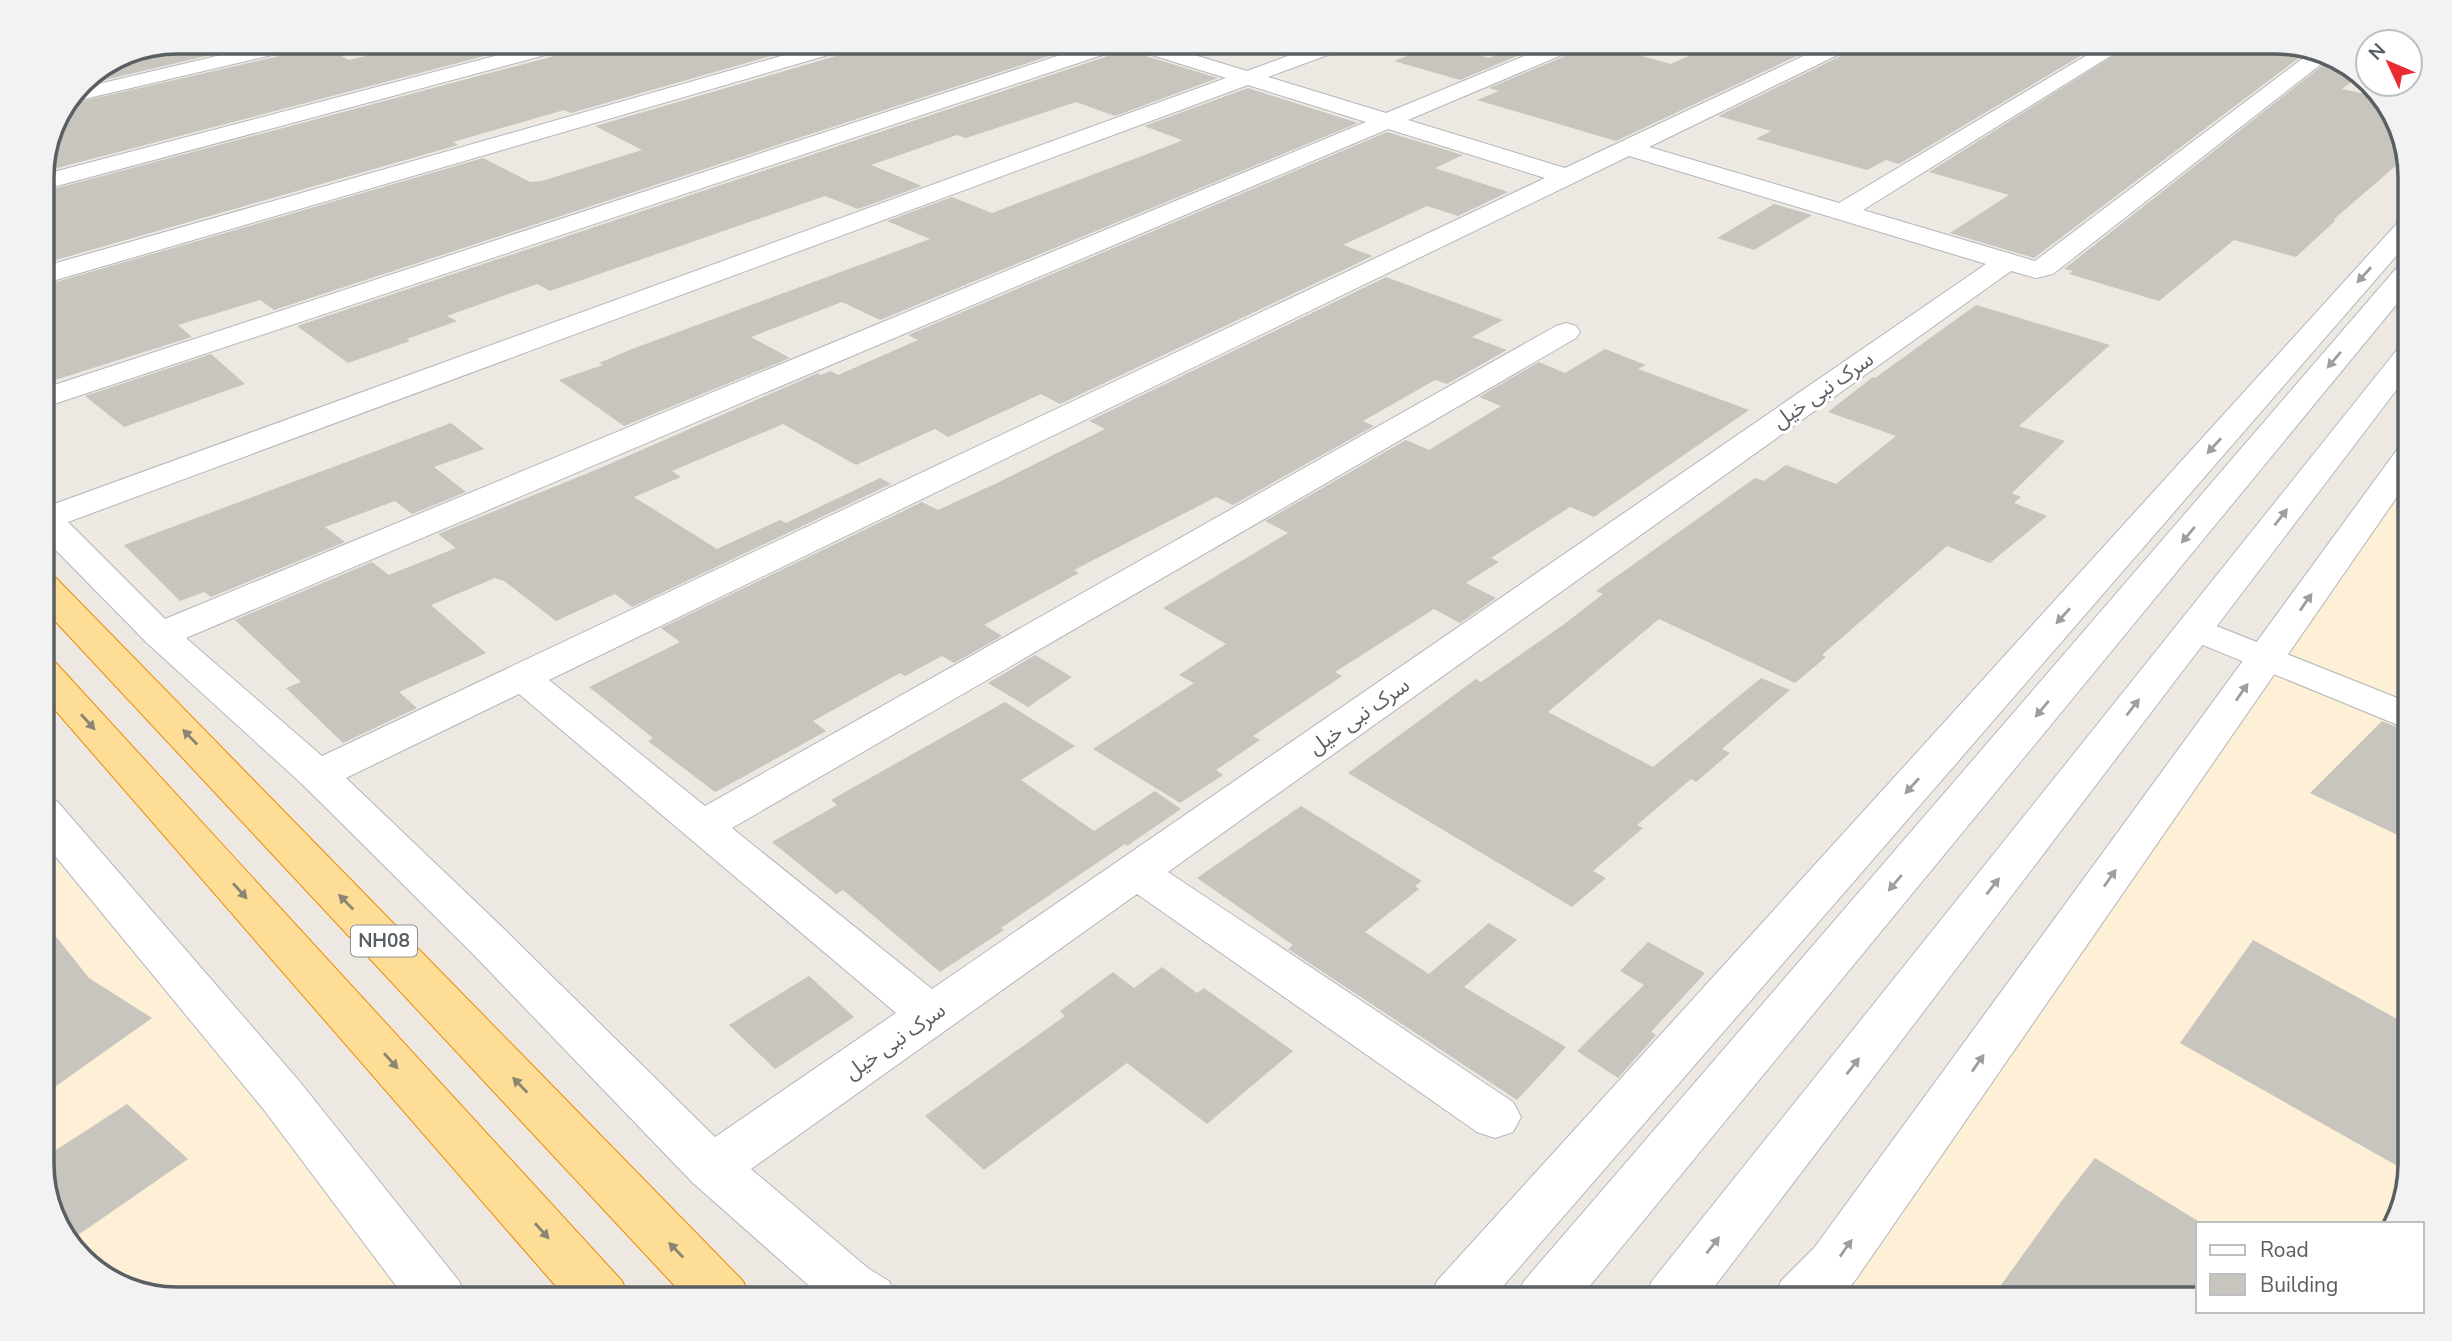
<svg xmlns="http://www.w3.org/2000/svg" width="2452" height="1341" font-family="'Nunito Sans','Noto Sans Arabic',sans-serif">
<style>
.commercial{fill:#fef0d6}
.building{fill:#c8c4be}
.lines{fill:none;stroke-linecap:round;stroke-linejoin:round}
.minor-casing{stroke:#b3b6ba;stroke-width:2}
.tertiary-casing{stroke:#b3b6ba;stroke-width:2}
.secondary-casing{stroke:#b4b8bd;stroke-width:2}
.trunk-casing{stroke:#ef8a00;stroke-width:2}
.minor{fill:#fff;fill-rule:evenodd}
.tertiary{fill:#fff;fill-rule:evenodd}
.secondary{fill:#fff;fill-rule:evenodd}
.trunk{fill:#fedd97;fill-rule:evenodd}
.oneway{fill:#9c9fa1}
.oneway2{fill:#8b8573}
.labels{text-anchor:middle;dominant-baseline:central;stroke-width:6;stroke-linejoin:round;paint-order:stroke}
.shield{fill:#fff;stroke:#8c8f92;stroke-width:2}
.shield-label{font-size:19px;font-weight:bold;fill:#5a5f63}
.street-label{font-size:21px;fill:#5a5f63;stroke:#fff}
.rim{fill:none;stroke:#5a5f63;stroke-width:3.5}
</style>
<rect width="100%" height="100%" fill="#ede9e2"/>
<path class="commercial" d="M2410,454v710l-16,60h-196v75h-397z
M42,811l397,488h-261l-68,-18 -45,-43 -23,-66z"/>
<path class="building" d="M178,42h23l18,10 42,-9 -182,43 45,-33z
M424,42h114l-496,130 14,-54 9,-13 258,-59 26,14z
M585,42h235l-249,71 -7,-3 -111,32 5,3 -416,119v-72l538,-143z
M865,42h227l-818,268 -14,-10 -82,25 14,12 -150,47v-98l441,-128 47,24 12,-1 100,-31 -47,-24 265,-77z
M1530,42l16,2 -86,36 -66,-19 44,-17 51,14z
M1720,42h26l53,13 -183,86 -139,-41 22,-9 -10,-3 86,-36 10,3 20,-9 66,18z
M1862,42h242l-205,122 -13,-4 -19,10 -111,-31 15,-8 -53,-15 139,-68z
M2135,42h139l34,9 -274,207 -84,-25 59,-38 -80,-23z
M1126,50l92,28 -103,38 -39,-14 -110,36 -9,-3 -86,30 51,21 -64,23 -33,-13 -275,95 -13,-7 -90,32 10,5 -50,18 3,2 -62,22 -51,-37z
M2333,57l9,3 17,16 -17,13 41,9 4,5 19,54 -73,63h3l-40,37 -62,-17 -75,61 -90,-27 4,-3 -9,-2z
M1248,88l110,35 -478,197 -38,-18 -91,35 39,21 -166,68 -65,-46 44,-15 -4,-2 33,-14 298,-110 -43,-18 65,-24 40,16 184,-70 6,-3 -38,-14z
M1387,132l76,23 -28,13 73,24 -50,24 -31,-10 -84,39 30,11 -313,148 -19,-10 -93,43 -13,-8 -79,36 -73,-41 -111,47 9,6 -47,20 83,52 63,-29 6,3 94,-45 11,6 -259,123 -17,-13 -59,27 -52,-40 -9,-3 -64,27 55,48 -87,39 18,16 -74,35 -57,-55 15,-6 -66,-62 137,-58 17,13 67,-27 -18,-14 160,-65 220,-96 3,2 10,-4 7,4 80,-35 -10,-5z
M1774,204l38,11 -58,35 -37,-12z
M1386,277l117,43 -31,17 35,13 -60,34 -12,-4 -72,41 11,5 -141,79 -17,-8 -142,73 5,3 -95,52 18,11 -48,27 -12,-7 -37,20 -5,-3 -87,48 13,10 -83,46 -28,15 -67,-51 5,-3 -64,-51 91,-45 -19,-14 261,-126 16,8 59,-27 108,-54 -16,-8z
M1976,305l134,40 -91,81 46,15 -53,52 9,4 -7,6 33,13 -57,47 -43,-17 -125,109 4,2 -31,26 -136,-64 -111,93 105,55 108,-89 29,12 -68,59 8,4 -34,29 -5,-3 -54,46 6,3 -50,43 13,7 -34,29 -224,-134 128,-94 5,3 82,-57 40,-31 -7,-3 159,-113 9,3 22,-16 50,19 60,-48 -68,-24 45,-35 2,1z
M1605,349l41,16 -8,4 111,41 -155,107 -24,-10 -79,51 8,4 -33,21 30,15 -36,25 -26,-14 -99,63 7,4 -89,60 7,4 -44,30 7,5 -43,28 -87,-54 101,-66 -15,-8 47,-31 -63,-36 125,-75 -23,-12 141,-81 23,10 72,-44 -22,-9 60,-35 26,11z
M211,354l34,30 -121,43 -39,-31z
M451,423l33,26 -50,18 32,25 -54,22 -17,-13 -70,26 20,15 -134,55 -7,-5 -24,9 -56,-56z
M1035,655l37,22 -44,30 -40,-24z
M1005,702l70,44 -54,34 73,51 61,-40 26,18 -54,37 -2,-2 -124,84 3,2 -64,42 -97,-82 -7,4 -64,-52 65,-37 -6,-5z
M2382,721l28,11v109l-100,-48z
M1301,806l121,75 -7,5 4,3 -54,43 64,42 60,-51 28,17 -53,47 102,60 -49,53 -229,-151 5,-4 -96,-67z
M42,919l47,59 63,40 -110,78v-86l15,-10 -15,-19z
M2253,940l157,86v138l-2,8 -228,-129z
M1648,942l57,31 -54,59 5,3 -38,43 -41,-27 67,-66 -24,-14z
M1162,967l35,26 7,-5 89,63 -86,73 -80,-61 -143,107 -59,-54 140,-100 -5,-5 53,-39 21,16z
M809,976l45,41 -79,52 -46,-44z
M127,1104l61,55 -120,83 -3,-4 -23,-66v-13z
M2095,1158l103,63v78h-207l69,-96z"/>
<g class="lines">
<g class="minor-casing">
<path id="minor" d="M276,42h36l-3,4 -7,2 -235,55 10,-14z
M548,42h34l-3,4 -537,144v-15z
M830,42h32l-3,4 -817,238v-17z
M1100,42h52l95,29 79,-29h29l-3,4 -84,31 118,36 172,-71h28l-3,4 -175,74 157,48 268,-126h26l-3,4 -207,101 190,56 270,-161h24l-270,168 172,51 276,-209 19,5 -277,217 -17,4 -25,-7 -843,601 345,230 8,15 -8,15 -18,6 -18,-6 -340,-238 -386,275 118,100 20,12 8,18h-73l-131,-116 -223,-232 -167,-166 -156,-142 -105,-107v-30l4,1 1180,-429 -100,-31 -1084,361v-19zM1248,85l118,37 -1201,497 -97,-97zM1388,129l157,49 -1223,578 -136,-118zM1629,156l357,108 -1054,725 -200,-161 844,-490 4,-6 -4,-6 -10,-3 -10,3 -851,480 -156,-126zM519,694l377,319 -181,124 -213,-210 -156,-149z
M2410,216v24l-918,1059h-63l8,-18 964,-1062z
M2410,444v34l-556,804 -16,17h-65l8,-18 33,-33 585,-801z
M42,797l15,4 243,281 159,199 8,18h-61l-142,-189 -222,-270z"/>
</g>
<g class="tertiary-casing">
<path id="tertiary" d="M2194,617l216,86v27l-229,-94 -6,-8 6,-8z"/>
</g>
<g class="secondary-casing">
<path id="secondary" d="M2410,262v26l-831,1011h-63l8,-18 876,-1017z
M2410,343v29l-705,927h-61l8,-18 748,-935z"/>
</g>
<g class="trunk-casing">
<path id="trunk" d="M42,574l13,3 688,704 8,18h-64l-645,-692z
M42,659l14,4 566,618 8,18h-63l-525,-604z"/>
</g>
<use href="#minor" class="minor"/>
<use href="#tertiary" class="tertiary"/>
<use href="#secondary" class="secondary"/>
<use href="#trunk" class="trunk"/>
</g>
<defs><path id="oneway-solid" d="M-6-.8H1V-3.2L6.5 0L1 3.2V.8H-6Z" transform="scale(1.75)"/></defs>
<g class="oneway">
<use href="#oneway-solid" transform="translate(2364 275) rotate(132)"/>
<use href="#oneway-solid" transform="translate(2334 360) rotate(130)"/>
<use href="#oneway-solid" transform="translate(2214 446) rotate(132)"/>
<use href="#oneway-solid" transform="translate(2281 517) rotate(-52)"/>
<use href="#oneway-solid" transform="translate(2188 535) rotate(130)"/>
<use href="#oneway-solid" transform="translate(2306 602) rotate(-55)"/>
<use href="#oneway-solid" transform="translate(2063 616) rotate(132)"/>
<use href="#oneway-solid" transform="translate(2242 692) rotate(-55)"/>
<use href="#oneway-solid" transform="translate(2133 707) rotate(-52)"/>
<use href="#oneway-solid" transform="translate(2042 709) rotate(130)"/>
<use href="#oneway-solid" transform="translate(1912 786) rotate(132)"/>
<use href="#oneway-solid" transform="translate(2110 878) rotate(-55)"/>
<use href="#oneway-solid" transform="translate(1895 883) rotate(130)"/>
<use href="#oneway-solid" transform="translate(1993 886) rotate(-52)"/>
<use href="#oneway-solid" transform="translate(1978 1063) rotate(-55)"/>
<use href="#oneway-solid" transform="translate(1853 1066) rotate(-52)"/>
<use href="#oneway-solid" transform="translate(1713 1245) rotate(-52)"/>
<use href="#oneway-solid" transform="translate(1846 1248) rotate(-55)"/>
</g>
<g class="oneway2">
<use href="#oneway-solid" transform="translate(88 722) rotate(48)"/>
<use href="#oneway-solid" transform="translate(190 737) rotate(-134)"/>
<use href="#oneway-solid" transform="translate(240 891) rotate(48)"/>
<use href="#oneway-solid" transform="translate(346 902) rotate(-134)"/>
<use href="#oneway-solid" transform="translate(391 1061) rotate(48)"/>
<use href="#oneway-solid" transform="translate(520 1085) rotate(-134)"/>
<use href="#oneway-solid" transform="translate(542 1231) rotate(48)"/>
<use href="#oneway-solid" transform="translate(676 1250) rotate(-134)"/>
</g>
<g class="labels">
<rect class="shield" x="351" y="925.5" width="66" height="31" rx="5"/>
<g class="shield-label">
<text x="384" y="941">NH08</text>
</g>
<g class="street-label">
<text transform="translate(1823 390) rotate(-35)">سرک نبی خیل</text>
<text transform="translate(1359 716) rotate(-35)">سرک نبی خیل</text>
<text transform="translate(895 1041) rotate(-35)">سرک نبی خیل</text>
</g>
</g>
<path d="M0 0H2452V1341H0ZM177 54H2275A123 123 0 0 1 2398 177V1164A123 123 0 0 1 2275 1287H177A123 123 0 0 1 54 1164V177A123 123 0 0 1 177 54Z" fill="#f2f2f3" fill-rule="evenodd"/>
<path class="rim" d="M177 54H2275A123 123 0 0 1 2398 177V1164A123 123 0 0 1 2275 1287H177A123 123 0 0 1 54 1164V177A123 123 0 0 1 177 54Z"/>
<rect x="2196" y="1222" width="228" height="91" fill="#ffffff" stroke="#bdbfc1" stroke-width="2"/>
<rect x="2210" y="1245" width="35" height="10" fill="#ffffff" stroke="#bdbfc1" stroke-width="2"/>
<text x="2260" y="1257" font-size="21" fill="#5a5f63">Road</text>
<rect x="2210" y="1274" width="35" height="21" fill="#c8c4be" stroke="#bdbfc1" stroke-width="2"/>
<text x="2260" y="1292" font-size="21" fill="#5a5f63">Building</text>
<g transform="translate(2389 63) rotate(314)"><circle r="33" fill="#ffffff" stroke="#bdbfc1" stroke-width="2"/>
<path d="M0-5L12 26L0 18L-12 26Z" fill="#ea2b31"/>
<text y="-10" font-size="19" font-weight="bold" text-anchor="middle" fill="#5a5f63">N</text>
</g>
</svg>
